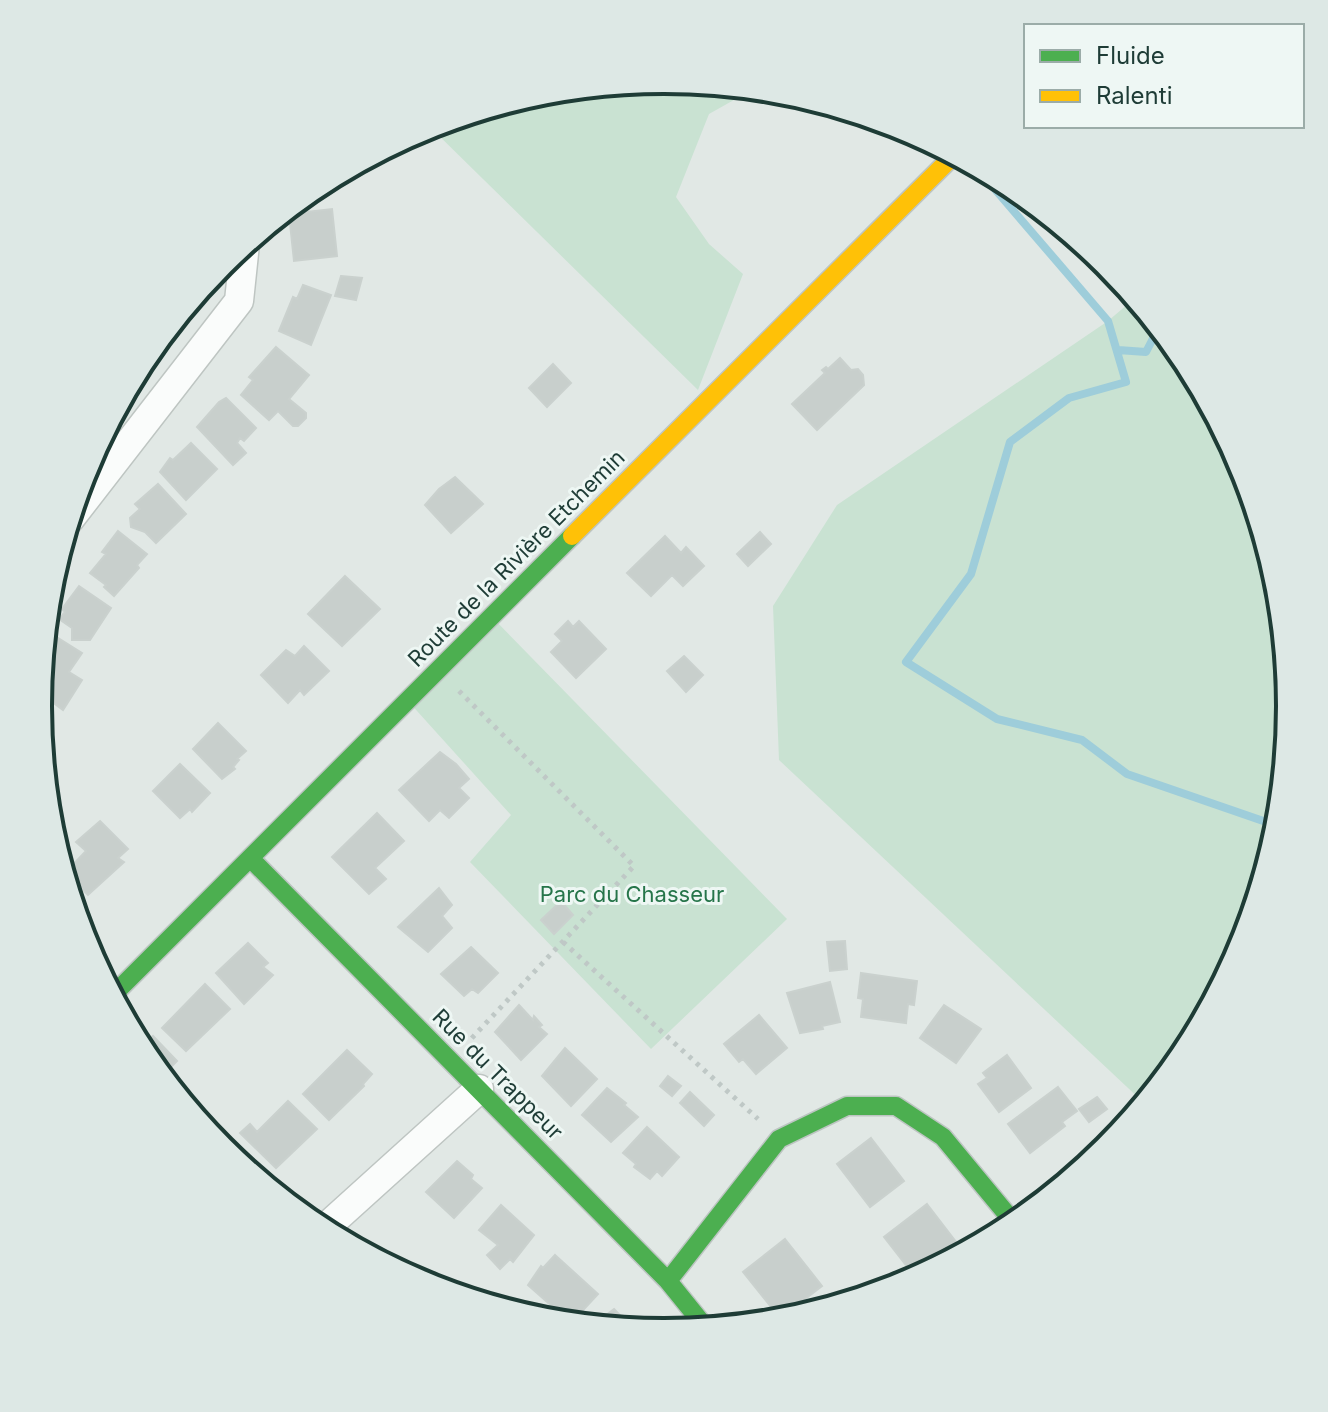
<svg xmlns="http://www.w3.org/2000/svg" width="1328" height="1412" font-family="Inter,sans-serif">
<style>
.green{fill:#c9e2d2}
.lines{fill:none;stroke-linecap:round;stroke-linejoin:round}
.stream{stroke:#9ecdda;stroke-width:8}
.building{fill:#c8cfcc;stroke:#cad1ce;stroke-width:2}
.street-casing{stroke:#bec5c2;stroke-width:31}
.fast-casing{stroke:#bdc5c2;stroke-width:21}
.slow-casing{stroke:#bdc5c2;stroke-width:21}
.path{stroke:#bfc8c6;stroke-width:5;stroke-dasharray:4 6;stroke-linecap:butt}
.street{stroke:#fafcfb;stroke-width:28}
.fast{stroke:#4caf50;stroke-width:18}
.slow{stroke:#ffc107;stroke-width:18}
.labels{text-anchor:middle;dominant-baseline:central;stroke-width:6;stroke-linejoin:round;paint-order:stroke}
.street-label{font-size:22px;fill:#1e3c36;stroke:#eef7f4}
.park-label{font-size:22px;fill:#26754a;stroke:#eef7f4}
.rim{fill:none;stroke:#1e3c36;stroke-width:4}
</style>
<rect width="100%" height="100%" fill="#e1e8e5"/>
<path class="green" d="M664,80l123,12 29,9 -75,-5 -32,18 -33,83 33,47 34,30 -45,116 -269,-264 113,-34z
M1135,298l50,61 58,108 35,117 12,122 -12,123 -36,117 -58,108 -40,49 -365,-343 -6,-154 64,-101 271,-184z
M492,617l295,302 -136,130 -181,-187 41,-47 -103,-114z"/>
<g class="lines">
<path class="stream" d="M975,166l133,155 18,61 -57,16 -59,44 -39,132 -65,88 91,57 85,21 45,34 151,52
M1118,350l28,2 13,-25"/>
</g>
<path class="building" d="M332,209l5,47 -43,5 -5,-47z
M341,276l21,2 -6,22 -21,-4z
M303,285l28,10 -20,50 -32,-14 14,-34 4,2z
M276,347l33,28 -20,24 17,14v5l-8,8h-5l-15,-15 -9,9 -28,-25 12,-15 -4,-3z
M840,358l11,12 7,-1 5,6 1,10 -47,45 -25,-26 33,-31 -3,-3 4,-3 2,2z
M553,364l18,19 -24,24 -18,-19z
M226,398l30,30 -12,13 -4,-3 -3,5 9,10 -13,12 -36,-38 22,-25z
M191,443l26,26 -31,31 -26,-28 10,-14 3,2z
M455,477l28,27 -32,29 -26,-28 14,-16z
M158,484l28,30 -30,29 -11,-11 -14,-5 -1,-9 10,-9 -5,-5z
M118,531l29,23 -10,11 2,3 -25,28 -10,-9 2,-2 -16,-12 16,-19 -4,-2z
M760,532l11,12 -23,22 -11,-12z
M665,536l16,17 5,-6 18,19 -21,20 -11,-11 -21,21 -24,-23z
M345,576l35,33 -38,37 -34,-32z
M79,586l32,22 -21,32h-18v-12l-13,-9 6,-7 -3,-3z
M568,621l5,6 6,-6 27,28 -30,29 -25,-26 11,-11 -7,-7z
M47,631l35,22 -13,19 13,8 -19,30 -24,-18z
M304,646l25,25 -25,24 -4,-5 -12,13 -27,-28 25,-25 9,6z
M684,656l19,19 -17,17 -19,-21z
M218,723l28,28 -9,8 2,1 -6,7 2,2 -13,10 -29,-30z
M440,752l16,12 13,15 -10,9 10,10 -20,20 -9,-8 -11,11 -30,-31z
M180,764l30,29 -18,19 -2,-3 -10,9 -27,-27z
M377,813l27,28 -29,27 11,11 -17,15 -37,-37z
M100,821l28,28 -10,9 6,4 -36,33 -23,-22 21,-22 -10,-9z
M439,888l13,17 -10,11 10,12 -24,24 -30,-25z
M561,901l12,14 -19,19 -13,-14z
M845,941l2,28 -17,2 -3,-29z
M248,943l20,20 -5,4 10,8 -29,29 -28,-31z
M471,947l27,26 -20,20 -6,-4 -8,7 -23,-22z
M861,973l56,8 -3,24 -6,-1 -2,19 -45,-6 2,-18 -5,-1z
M830,982l10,40 -18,4 1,3 -23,4 -13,-40z
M205,984l25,25 -44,42 -24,-23z
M519,1005l14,15 1,-4 8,9 -3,2 8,7 -26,26 -26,-28z
M944,1005l37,24 -25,34 -36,-25z
M759,1015l28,33 -31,26 -13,-15 -4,3 -15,-18z
M153,1036l24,25 -15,15 -21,-28z
M565,1048l32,31 -26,27 -29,-30z
M347,1050l25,24 -9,10 1,2 -35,34 -26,-26z
M1007,1055l24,33 -32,24 -21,-28 9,-6 -4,-5z
M668,1076l13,10 -9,10 -12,-10z
M1058,1087l19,24 -15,11 3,4 -35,27 -22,-29z
M607,1088l19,15 -2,2 14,12 -27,25 -29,-27z
M690,1092l24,23 -10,11 -24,-23z
M1097,1097l10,12 -18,13 -10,-13z
M288,1101l29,28 -41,39 -36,-35 10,-9 7,8z
M647,1127l32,30 -17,19 -5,-5 -7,8 -16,-12 2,-3 -13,-11z
M871,1138l33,43 -34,26 -33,-43z
M236,1153l28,27 -2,2 -30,-25z
M1096,1153l2,3 -42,34 -2,-3z
M457,1161l16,14 -2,4 11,9 -28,30 -28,-26z
M927,1204l36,47 -47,27 -32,-41z
M501,1205l33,30 -21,27 -3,-3 -10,10 -13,-14 11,-10 -19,-15z
M785,1239l37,47 -42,32 -37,-46z
M555,1255l43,39 -27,29 -43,-38 13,-19 2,2z
M614,1309l19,20 -40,-4z"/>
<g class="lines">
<g class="street-casing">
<path id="street" d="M70,519l169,-218 6,-57
M323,1230l156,-141"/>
</g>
<g class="fast-casing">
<path id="fast" d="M250,858l418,423 38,47
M112,996l460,-460
M668,1281l111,-142 68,-33h49l47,31 72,87"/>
</g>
<g class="slow-casing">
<path id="slow" d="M572,536l382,-381"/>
</g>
<path class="path" d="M459,691l175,175 -164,174
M563,942l195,177"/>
<use href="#street" class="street"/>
<use href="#fast" class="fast"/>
<use href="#slow" class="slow"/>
</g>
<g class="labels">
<g class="street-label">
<text transform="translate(516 558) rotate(-45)">Route de la Rivière Etchemin</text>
<text transform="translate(498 1074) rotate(45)">Rue du Trappeur</text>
</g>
<g class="park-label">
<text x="632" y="894">Parc du Chasseur</text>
</g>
</g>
<path d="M0 0H1328V1412H0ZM52 706a612 612 0 1 1 1224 0a612 612 0 1 1-1224 0Z" fill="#dde8e5" fill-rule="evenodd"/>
<path class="rim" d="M52 706a612 612 0 1 1 1224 0a612 612 0 1 1-1224 0Z"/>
<rect x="1024" y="24" width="280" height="104" fill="#eef7f4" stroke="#9baca8" stroke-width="2"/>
<rect x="1040" y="50" width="40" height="12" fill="#4caf50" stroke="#9baca8" stroke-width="2"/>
<text x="1096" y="64" font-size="24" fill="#1e3c36">Fluide</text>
<rect x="1040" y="90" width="40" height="12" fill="#ffc107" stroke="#9baca8" stroke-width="2"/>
<text x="1096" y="104" font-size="24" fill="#1e3c36">Ralenti</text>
</svg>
